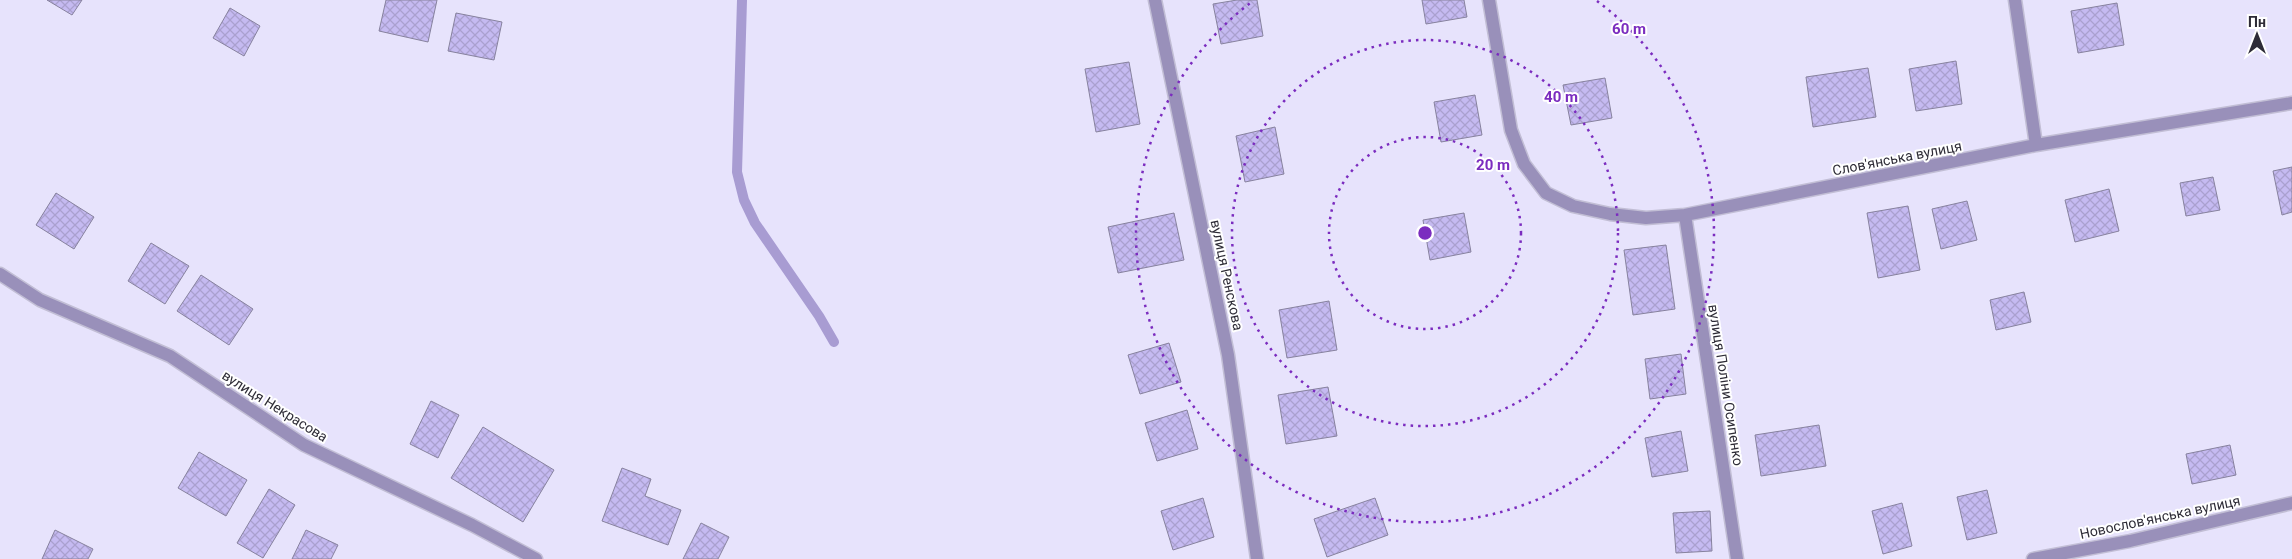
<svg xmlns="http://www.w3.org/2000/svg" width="2292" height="559" font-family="Roboto,sans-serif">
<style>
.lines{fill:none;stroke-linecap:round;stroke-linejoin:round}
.stream{stroke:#a89cd2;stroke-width:10}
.building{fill:url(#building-cross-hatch);stroke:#87829e}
.minor-casing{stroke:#c2bed5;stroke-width:15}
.minor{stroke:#9990ba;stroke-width:12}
.ring{fill:none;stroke:#7b2cbf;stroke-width:2.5;stroke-dasharray:2.5 5}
.labels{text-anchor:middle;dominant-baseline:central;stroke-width:4;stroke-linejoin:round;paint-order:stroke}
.street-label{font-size:14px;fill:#2e2c37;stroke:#fff}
.centre{fill:#7b2cbf;stroke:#fff;stroke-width:2.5}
.ring-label{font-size:15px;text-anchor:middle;font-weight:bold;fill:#7b2cbf;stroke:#fff;stroke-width:4;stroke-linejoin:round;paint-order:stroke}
</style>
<defs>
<pattern id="building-cross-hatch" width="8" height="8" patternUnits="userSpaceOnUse" patternTransform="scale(1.25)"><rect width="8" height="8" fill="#c5baf1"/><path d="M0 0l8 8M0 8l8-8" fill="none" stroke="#aaa0cf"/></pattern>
</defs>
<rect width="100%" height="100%" fill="#e7e3fc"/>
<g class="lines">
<path class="stream" d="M742,0l-5,172 7,28 11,23 64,93 15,26"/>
</g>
<path class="building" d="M47,0h35l-10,15z
M386,0h51l-9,42 -49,-11z
M1237,0h20l6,36 -42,8 -8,-40z
M1422,0h42l3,17 -41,7z
M2117,3l7,42 -46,8 -7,-42z
M230,8l30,18 -16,30 -31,-18z
M456,13l46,9 -8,38 -46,-9z
M1956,61l6,43 -46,7 -7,-42z
M1129,62l11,62 -44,8 -11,-63z
M1868,68l8,49 -63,10 -7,-50z
M1605,78l7,40 -41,7 -8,-40z
M1475,95l7,40 -41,7 -7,-40z
M1275,127l9,47 -39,8 -9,-46z
M2292,167v45l-10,3 -9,-44z
M2213,177l7,33 -34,6 -6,-33z
M2109,189l10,42 -44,11 -10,-42z
M56,193l38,24 -20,32 -38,-24z
M1967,201l10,39 -36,9 -9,-40z
M1908,206l12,64 -42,8 -11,-65z
M1174,213l10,47 -66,13 -10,-46z
M1464,213l7,39 -41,8 -7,-40z
M151,243l38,23 -24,38 -37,-23z
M1666,245l9,64 -42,6 -9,-65z
M201,275l52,34 -24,36 -52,-34z
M2024,292l7,30 -35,8 -6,-30z
M1329,301l8,49 -50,8 -8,-48z
M1169,343l12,39 -41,12 -12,-39z
M1681,354l5,40 -36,5 -5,-40z
M1328,387l9,49 -51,8 -8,-49z
M431,401l28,14 -21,43 -28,-14z
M1187,410l11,39 -41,12 -12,-38z
M1819,425l7,41 -65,10 -6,-41z
M483,427l71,43 -31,52 -72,-44z
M1681,431l7,40 -36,6 -7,-39z
M2230,445l6,30 -44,9 -6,-30z
M199,452l48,28 -21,36 -48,-28z
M622,468l29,11 -6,17 36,14 -13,35 -66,-24z
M269,489l26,16 -32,53 -26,-15z
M1987,490l10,43 -30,7 -10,-43z
M1203,498l11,39 -41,13 -12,-39z
M1375,498l13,37 -61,22 -13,-38z
M1902,503l10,43 -29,8 -11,-43z
M1710,511l2,40 -36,2 -3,-40z
M701,523l28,14 -11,22h-35z
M55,530l38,19 -5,10h-46z
M306,530l32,15 -7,14h-39z"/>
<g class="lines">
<g class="minor-casing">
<path id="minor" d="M1155,0l73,355 29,204
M1489,0l22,130 13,34 22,29 27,13 37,8 36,4 39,-3 351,-70 256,-42
M2015,0l21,145
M1685,215l52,344
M0,274l40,26 130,56 134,89 168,80 64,34
M2033,559l97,-18 162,-38"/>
</g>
<use href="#minor" class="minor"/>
</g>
<g class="ring">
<circle cx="1425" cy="233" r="96"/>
<circle cx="1425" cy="233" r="193"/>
<path d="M1597 1A289 289 0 1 1 1253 1"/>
</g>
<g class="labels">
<g class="street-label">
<text transform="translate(1897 158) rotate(-11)">Слов'янська вулиця</text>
<text transform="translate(1227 275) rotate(78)">вулиця Ренскова</text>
<text transform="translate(1726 385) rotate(81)">вулиця Поліни Осипенко</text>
<text transform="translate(275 406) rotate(32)">вулиця Некрасова</text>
<text transform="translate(2160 517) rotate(-12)">Новослов'янська вулиця</text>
</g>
</g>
<circle cx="1425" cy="233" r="8" class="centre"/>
<g class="ring-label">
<text x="1629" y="34">60 m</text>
<text x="1561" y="102">40 m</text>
<text x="1493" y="170">20 m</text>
</g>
<g transform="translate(2257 35)" stroke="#ffffff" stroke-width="4" paint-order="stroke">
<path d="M0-4L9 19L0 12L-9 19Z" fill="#2e2c37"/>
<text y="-8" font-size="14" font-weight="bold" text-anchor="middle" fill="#2e2c37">Пн</text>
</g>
</svg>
